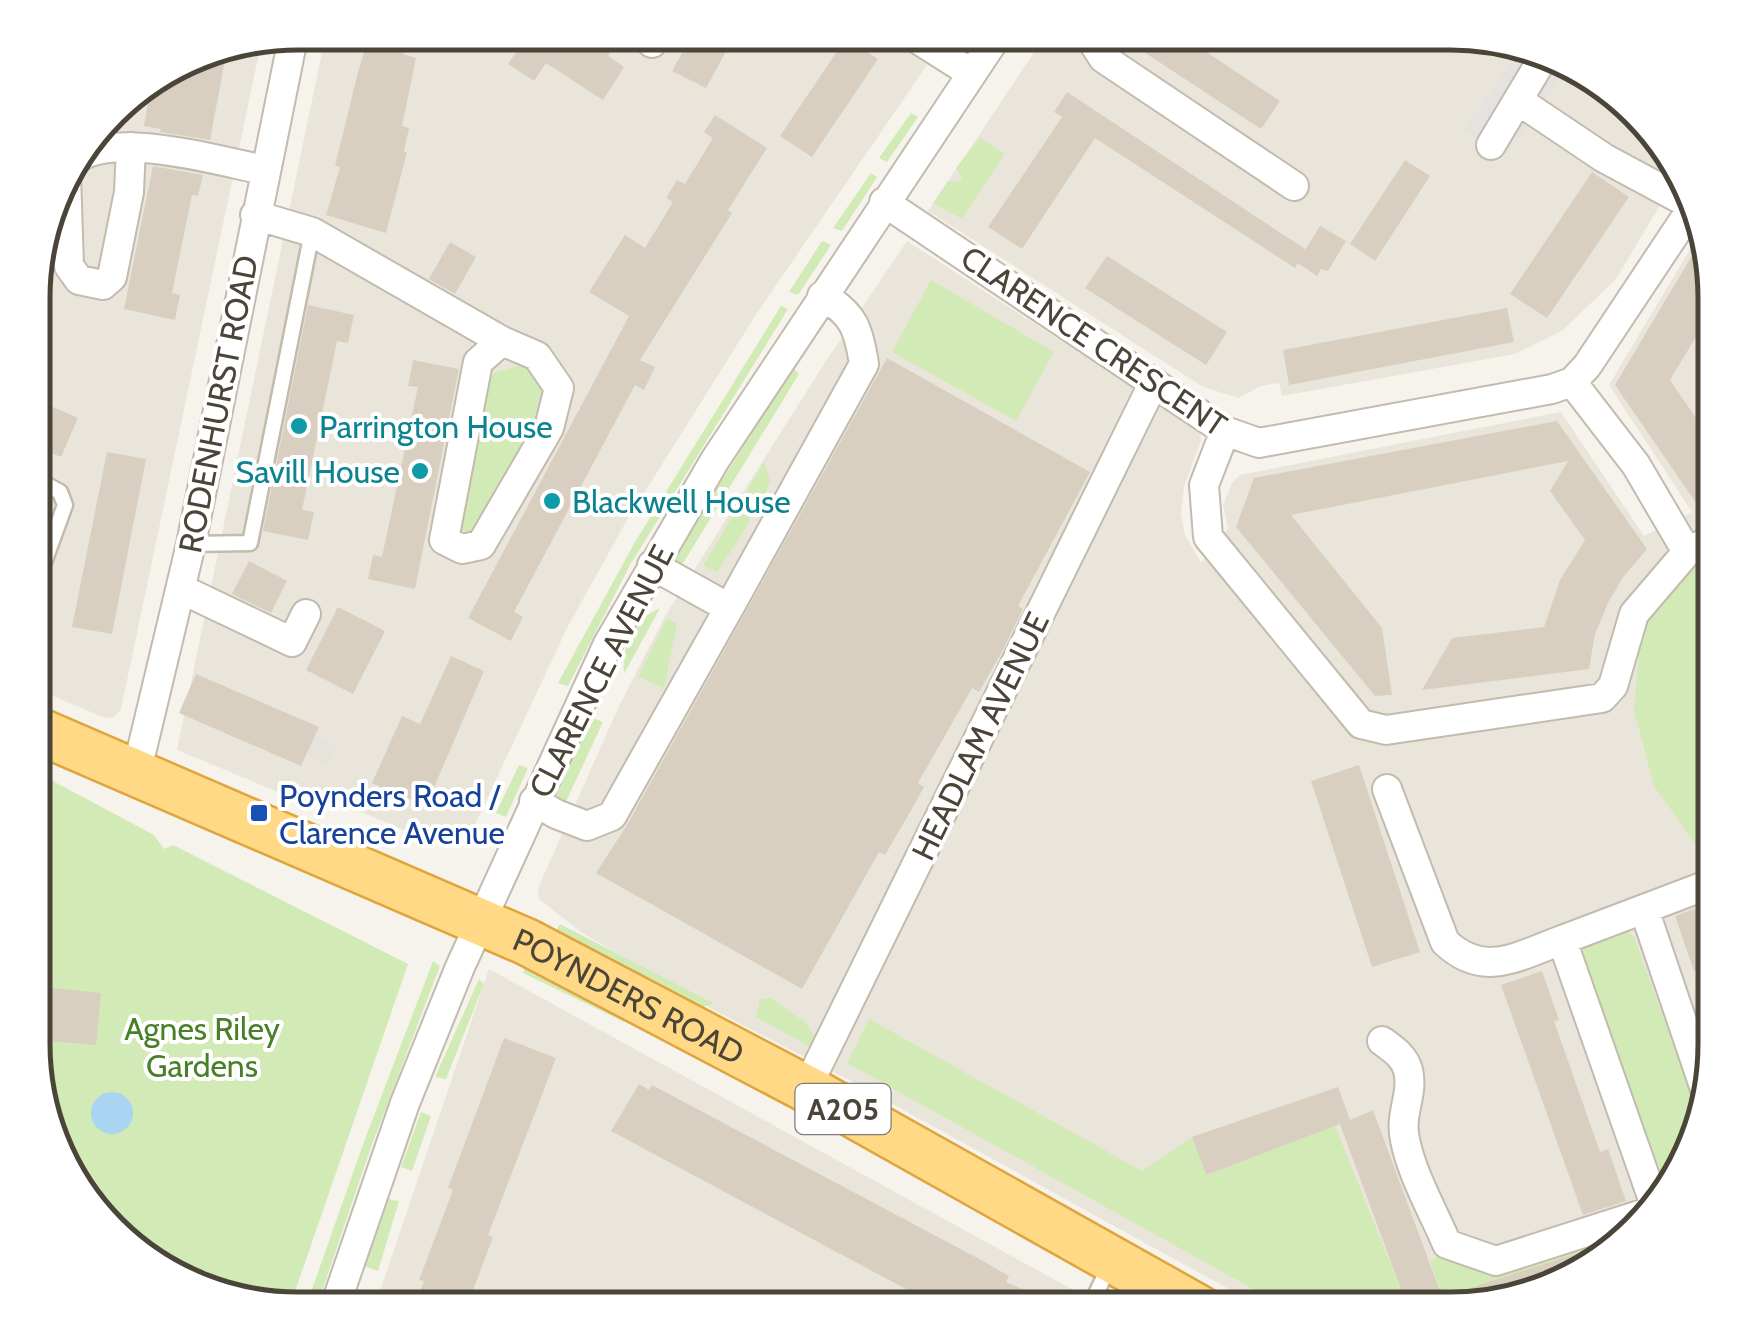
<svg xmlns="http://www.w3.org/2000/svg" width="1748" height="1342" font-family="Cabin,sans-serif">
<style>
.residential{fill:#eae5da}
.industrial{fill:#e6e2dd}
.green{fill:#d2eab5}
.parking{fill:#e5e3e0}
.water{fill:#a9d4f2}
.building{fill:#d8cfc1}
.lines{fill:none;stroke-linecap:round;stroke-linejoin:round}
.service-casing{stroke:#c2bbae;stroke-width:19}
.minor-casing{stroke:#c2bbae;stroke-width:32}
.trunk-casing{stroke:#e0a43c;stroke-width:50}
.service{stroke:#fff;stroke-width:14}
.minor{stroke:#fff;stroke-width:28}
.trunk{stroke:#ffd985;stroke-width:45}
.culture-dot{fill:#0f9aa8;stroke:#fff;stroke-width:4}
.transit-dot{fill:#1a4fb4;stroke:#fff;stroke-width:4}
.labels{text-anchor:middle;dominant-baseline:central;stroke-width:8;stroke-linejoin:round;paint-order:stroke}
.shield{fill:#fff;stroke:#817c74;stroke-width:2.5}
.shield-label{font-size:30px;font-weight:bold;fill:#4b4439}
.street-label{font-size:32px;fill:#4b4439;stroke:#fff}
.culture-label{font-size:32px;fill:#0d838f;stroke:#fff;text-anchor:start}
.transit-label{font-size:32px;fill:#164399;stroke:#fff;text-anchor:start}
.park-label{font-size:32px;fill:#4a7f2a;stroke:#fff}
.rim{fill:none;stroke:#4b4439;stroke-width:5}
</style>
<rect width="100%" height="100%" fill="#f6f3ec"/>
<path class="residential" d="M326,33h623l-190,277 -132,210 -60,108 -95,203 -37,12 -138,-58 -7,12 -113,-47z
M1047,33h419l85,20 74,46 58,80 -24,28 -43,72 -54,52 -47,23 -233,42 -3,-13 -19,3 -21,12 -36,-11 -275,-176z
M262,39l-141,670 -7,8 -9,1 -71,-30 1,-425 33,-97 56,-68 88,-51z
M1703,236l12,62v764l-20,84 -46,73 -97,70 -102,20h-185l-416,-229 -137,-71 -131,-77 -42,-33 -1,-11 81,-182 46,-90 159,-252 83,-123 293,190 1,10 -17,45 -3,27 4,22 16,28 27,-35 -5,-23 9,-22 8,-8 321,-63 83,124 48,-24 -83,-127 86,-144z
M489,969l619,340h-734z"/>
<path class="industrial" d="M315,735l21,9 -9,20 -21,-9z"/>
<path class="green" d="M911,113l7,4 -31,45 -8,-4z
M980,138l25,16 -43,65 -29,-16 15,-22 9,1 5,-4 -6,-10z
M871,173l6,4 -35,54 -9,-3z
M822,241l9,4 -33,50 -9,-3z
M931,280l123,72 -38,69 -124,-69z
M781,306l7,3 -158,256 -62,121 -10,-3 77,-141z
M522,365l17,12 8,29 -72,126 -12,-1 -6,-10 23,-123 13,-25z
M793,368l6,6 -125,204 -2,-19z
M764,462l6,19 -10,29 -9,5 -6,15 -28,42 -14,-6z
M1715,560v291l-12,4 -49,-69 -20,-76 7,-80 52,-62z
M660,608l-36,66c-2,-29 9,-54 36,-66z
M667,618l10,6 -13,64 -26,-11z
M590,717l13,5 -40,86 -10,-4z
M519,765l9,3 -22,49 -10,-4z
M34,771l120,64 10,14 9,-4 235,119 -119,345 -92,-20 -74,-46 -63,-82 -27,-99z
M560,924l155,80 -13,3 -147,-75z
M1618,931h9l7,6 67,182 -6,27 -24,38 -10,-7 -78,-220v-11z
M433,961l7,5 -69,181 -55,162h-11l60,-170z
M526,964l100,50 -2,8 -101,-49z
M479,979l5,5 -38,95 -11,-2z
M771,998l34,24 12,17 -5,9 -56,-31 4,-18z
M869,1019l273,152 50,-34 14,38 129,-49 73,181 33,-13 -11,-33 20,-12 19,17 135,-20 2,4 -54,39 -102,20h-161l-442,-246z
M421,1112l10,4 -19,55 -11,-4z
M388,1199l11,2 -21,70 -14,-5z"/>
<path class="parking" d="M1522,46l41,28 -58,84 -41,-28z"/>
<path class="water" d="M91 1113a21 21 0 1 1 42 0a21 21 0 1 1-42 0Z"/>
<path class="building" d="M370,33h40l-7,21 13,4 -14,68 7,2 -5,24h3l-21,81 -60,-18 14,-48 -5,-1 23,-94z
M529,33h65l21,12 -7,11 16,11 -21,33 -57,-37 -12,18 -26,-17z
M693,33h43l-30,55 -34,-17z
M1115,33h63l102,68 -19,28z
M846,38l32,21 -66,98 -32,-21z
M228,44l-18,96 -50,-8 1,-3 -17,-3 8,-44 60,-35z
M1067,92l238,157 -3,6 18,-29 26,15 -18,30 -7,-2 -4,7 -19,-13 -3,5 -200,-130 -73,111 -34,-22 74,-110 -8,-5z
M715,115l52,33 -39,62 4,3 -92,147 15,7 -11,23 -9,-5 -121,227 9,5 -12,24 -43,-23 161,-302 -40,-24 36,-57 20,13 28,-46 -7,-4 11,-18 8,4 28,-46 -9,-6z
M1405,160l25,16 -55,85 -25,-17z
M153,166l50,9 -5,21 -6,-1 -20,98 8,2 -5,25 -51,-11z
M1592,172l37,25 -82,121 -37,-24z
M1703,237l12,68 -45,75 45,66v57l-14,7 -86,-125z
M450,242l26,15 -21,37 -26,-15z
M1107,256l120,76 -21,33 -121,-77z
M308,305l46,10 -6,28 -11,-2 -35,169 12,2 -6,28 -45,-9z
M1507,308l7,34 -225,43 -6,-35z
M887,358l203,114 -72,134 5,3 -20,41 -24,42 -7,-4 -54,95 6,4 -15,27 -24,41 -6,-3 -77,137 -206,-116 31,-48z
M413,360l46,9 -44,220 -47,-10 5,-24 9,2 36,-170 -10,-1z
M35,399l43,19 -17,39 -27,-12z
M1557,421l90,128 -24,28 -15,26 -13,31 -6,35 -167,21 30,-52 92,-11 16,-47 25,-40 -35,-49 18,-30 -277,54 91,113 10,67 -17,1 -139,-169 18,-49z
M107,452l39,7 -34,175 -40,-7z
M249,561l38,20 -16,32 -39,-19z
M338,607l47,24 -32,63 -47,-24z
M451,656l33,15 -58,135 -54,-23 30,-67 18,8z
M196,674l123,53 -18,39 -122,-53z
M1359,765l61,187 -48,15 -61,-186z
M1715,901v62l-21,8 -19,-55z
M1542,971l17,49 -5,1 46,131 8,-3 18,52 -43,14 -82,-230z
M42,987l59,6 -5,52 -59,-5z
M504,1038l52,20 -68,177 5,2 -27,72h-53l11,-28 -5,-1 34,-90 -5,-2z
M639,1084l10,6 3,-5 331,176 26,15 -3,6 65,27h-91l-24,-12 -7,12h-6l-332,-178z
M1338,1087l12,33 23,-10 68,184 -33,14 -68,-184 8,-3 -142,54 -14,-38z
M1622,1239l-70,50 -113,21 -3,-11z"/>
<g class="lines">
<g class="service-casing">
<path id="service" d="M191,544l59,-1 62,-311
M34,590l31,-85 -5,-13 -26,-14
M1089,1309l21,-45"/>
</g>
<g class="minor-casing">
<path id="minor" d="M908,33l63,40
M1087,33l16,25 191,128
M652,43l6,-10
M1519,101l85,57 93,50
M1491,145l49,-82
M131,147l-2,45 -17,85 -9,8 -24,-5 -10,-14 -3,-92c18,-54 158,-11 199,-4
M884,202l341,229 34,12 293,-54 20,-7 15,-16 109,-164
M255,215l57,17 190,109 35,15 22,32 -10,40 -68,117 -19,4 -18,-9 34,-178 24,-21
M1572,382l64,83 51,87
M1225,431l-21,54 4,52 153,187 25,6 216,-32 11,-12 21,-72 53,-62 28,-14
M652,565l77,43 135,-244c-5,-33 -10,-51 -42,-68
M181,589l111,53 14,-28
M136,774l55,-230 103,-511
M1387,789l58,153c39,37 73,14 117,-2l94,268
M534,801l22,13 31,12 25,-10 117,-208
M1644,909l63,186
M1562,940l153,-58
M1382,1041c11,8 22,15 26,29 6,25 -9,43 -3,70 7,35 28,71 42,104l49,17 159,-51
M806,1089l348,-707
M334,1309l71,-206 55,-136 148,-323 107,-184 284,-427"/>
</g>
<g class="trunk-casing">
<g id="trunk">
<path id="s1" d="M34,729l493,213 297,156 376,211"/>
</g>
</g>
<use href="#service" class="service"/>
<use href="#minor" class="minor"/>
<use href="#trunk" class="trunk"/>
</g>
<g class="culture-dot">
<circle cx="299" cy="426" r="10"/>
<circle cx="420" cy="471" r="10"/>
<circle cx="552" cy="501" r="10"/>
</g>
<rect class="transit-dot" x="249" y="803" width="20" height="20" rx="5"/>
<g class="labels">
<rect class="shield" x="795.5" y="1084" width="95" height="50" rx="8"/>
<g class="shield-label">
<text x="843" y="1109">A205</text>
</g>
<g class="street-label">
<text transform="translate(1094 341) rotate(34)">CLARENCE CRESCENT</text>
<text transform="translate(218 404) rotate(-79)">RODENHURST ROAD</text>
<text transform="translate(601 671) rotate(-63)">CLARENCE AVENUE</text>
<text transform="translate(980 736) rotate(-64)">HEADLAM AVENUE</text>
<text stroke="none"><textPath href="#s1" startOffset="652">POYNDERS ROAD</textPath></text>
</g>
<g class="culture-label">
<text x="319" y="426">Parrington House</text>
<text x="400" y="471" text-anchor="end">Savill House</text>
<text x="572" y="501">Blackwell House</text>
</g>
<g class="transit-label">
<text x="279" y="795">Poynders Road /<tspan x="279" dy="37">Clarence Avenue</tspan></text>
</g>
<g class="park-label">
<text x="202" y="1028">Agnes Riley<tspan x="202" dy="37">Gardens</tspan></text>
</g>
</g>
<path d="M0 0H1748V1342H0ZM298 50H1450A248 248 0 0 1 1698 298V1044A248 248 0 0 1 1450 1292H298A248 248 0 0 1 50 1044V298A248 248 0 0 1 298 50Z" fill="#fff" fill-rule="evenodd"/>
<path class="rim" d="M298 50H1450A248 248 0 0 1 1698 298V1044A248 248 0 0 1 1450 1292H298A248 248 0 0 1 50 1044V298A248 248 0 0 1 298 50Z"/>
</svg>
